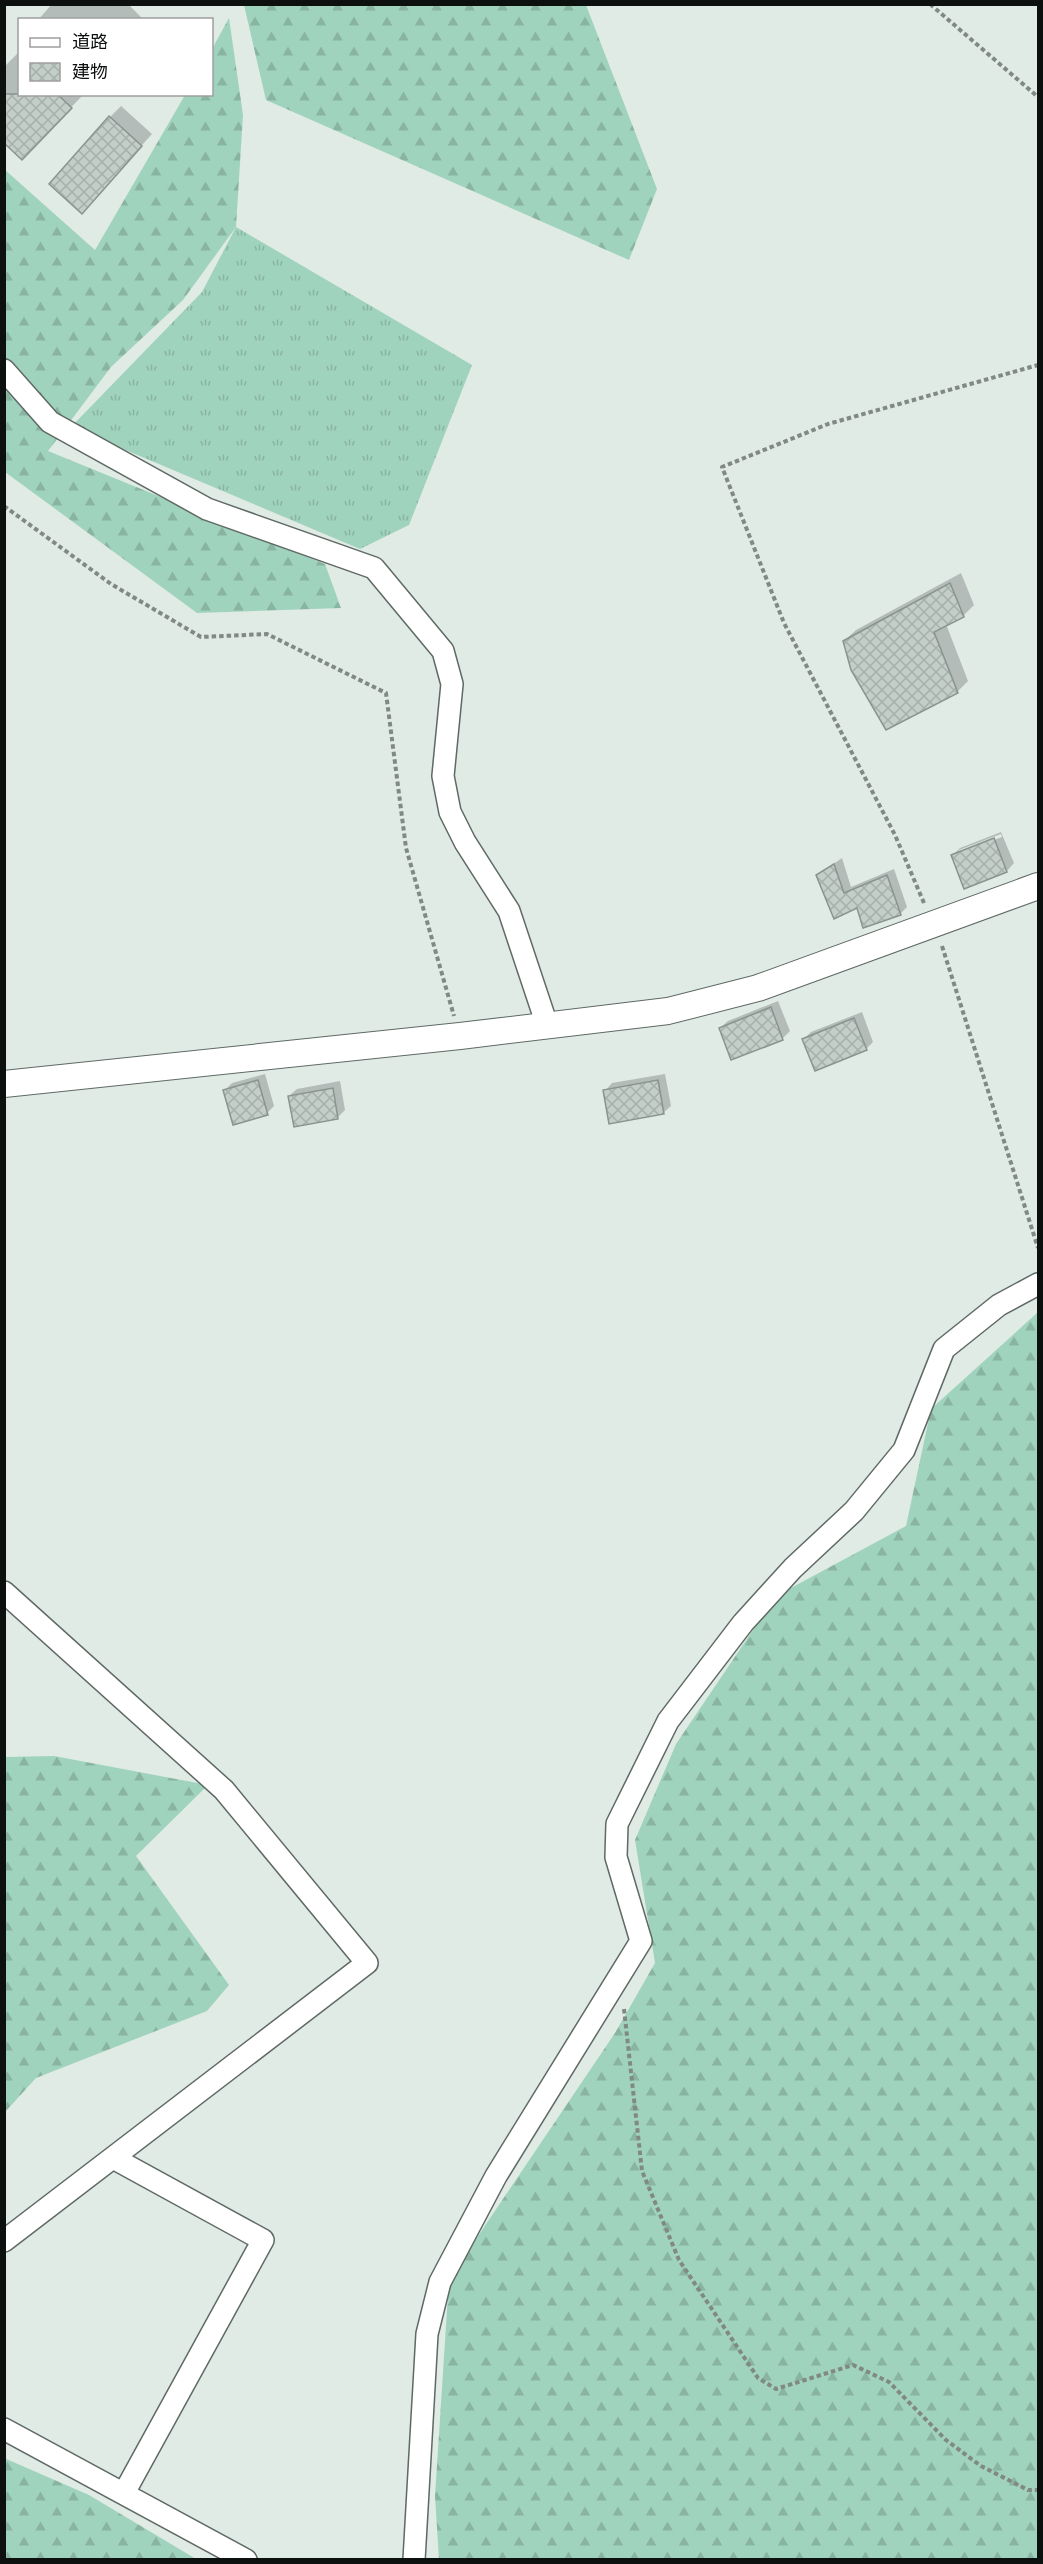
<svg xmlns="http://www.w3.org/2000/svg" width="1043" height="2564" font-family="Cabin,'Noto Sans JP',sans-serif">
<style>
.grass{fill:url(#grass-tufts)}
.forest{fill:url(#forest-firs)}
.shadow{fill:#0003;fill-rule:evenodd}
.building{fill:url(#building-cross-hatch);stroke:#89948f;stroke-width:1.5}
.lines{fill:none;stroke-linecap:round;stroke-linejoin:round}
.minor-casing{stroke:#5f6965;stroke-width:24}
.tertiary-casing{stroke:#5f6965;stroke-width:28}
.path{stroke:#818985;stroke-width:4;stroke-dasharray:4.5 3;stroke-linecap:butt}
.minor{stroke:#fff;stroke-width:21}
.tertiary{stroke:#fff;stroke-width:26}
</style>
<defs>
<pattern id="grass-tufts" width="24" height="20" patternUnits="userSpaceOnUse" patternTransform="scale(1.5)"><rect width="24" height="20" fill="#a0d3bd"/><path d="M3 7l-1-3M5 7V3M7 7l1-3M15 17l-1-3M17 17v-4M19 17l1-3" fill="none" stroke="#89b4a1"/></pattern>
<pattern id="forest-firs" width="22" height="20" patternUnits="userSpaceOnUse" patternTransform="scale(1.5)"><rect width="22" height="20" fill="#a0d3bd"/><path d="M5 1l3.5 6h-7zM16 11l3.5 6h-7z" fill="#89b4a1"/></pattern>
<pattern id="building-cross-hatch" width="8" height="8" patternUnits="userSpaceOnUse" patternTransform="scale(1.5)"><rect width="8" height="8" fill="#c3cec9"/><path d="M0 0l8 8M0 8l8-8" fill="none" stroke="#a6b0ab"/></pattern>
</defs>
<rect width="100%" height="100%" fill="#e0ebe6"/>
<path class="grass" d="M236,227l236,138 -63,160 -49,24 -289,-122 131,-135z"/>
<path class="forest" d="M244,5h342l71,184 -28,71 -363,-160z
M229,18l14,97 -7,112 -53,73 -72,67 -63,84 277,113 16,44 -144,5 -192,-141 -1,-303 91,81 90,-155 27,-1v-45z
M1038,1312v1247l-599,1 -4,-64 14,-217 166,-246 40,-70 -20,-123 41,-96 100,-148 130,-70 25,-117z
M54,1756l154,29 -72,71 93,129 -22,26 -171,67 -31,34v-355z
M4,2458l85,37 107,64h-191z"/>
<path class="shadow" d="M52,4h76l15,15 -105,1z
M20,51v43l62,2 -49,51 -29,-6v-74z
M121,106l31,28 -60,67 18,-84z
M961,573l13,32 -11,11 -17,8 22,57 -11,11 -113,-51 12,-11z
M1001,832l13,31 -7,8 -42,16 -12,-32 7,-7zM1001,834l1,3 -43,16v-3z
M842,858l9,29 43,-18 13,38 -7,7 -42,-8 -41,-31z
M778,1001l12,30 -7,7 -51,20 -12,-30 8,-7z
M862,1012l11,30 -7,7 -62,-10 7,-7z
M265,1074l9,32 -7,7 -42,-23 7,-7z
M665,1074l6,32 -8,7 -58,-22 7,-8z
M340,1081l5,29 -7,7 -49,-21 8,-7z"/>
<path class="building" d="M4,94h53l15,14 -50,52 -18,-17z
M109,116l33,30 -60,68 -33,-30z
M950,583l14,34 -30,15 24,61 -72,37 -35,-60 -8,-29z
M994,838l13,34 -43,17 -13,-34z
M834,864l10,29 43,-18 14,40 -38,13 -6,-20 -23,11 -18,-44z
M771,1007l12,33 -52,20 -12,-32z
M854,1018l13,32 -52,21 -13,-32z
M258,1080l10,35 -35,10 -10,-35z
M658,1080l6,34 -55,10 -6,-34z
M333,1088l5,31 -44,8 -6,-31z"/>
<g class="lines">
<g class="minor-casing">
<path id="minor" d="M4,370l46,52 157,87 167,59 69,83 9,33 -9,92 7,36 15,30 44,69 38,114
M4,1592l220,198 143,173 -363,278
M115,2159l148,81 -139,253
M4,2429l242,131
M414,2560l13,-226 13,-52 56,-106 145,-235 -25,-84 1,-33 51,-103 75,-98 50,-55 61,-57 50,-61 40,-101 55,-44 39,-21"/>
</g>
<g class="tertiary-casing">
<path id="tertiary" d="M4,1084l456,-48 208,-25 90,-23 280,-102"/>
</g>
<path class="path" d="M930,4l108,93
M4,506l107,78 90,53 66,-3 119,59 20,155 48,168
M924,903l-29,-68 -111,-212 -62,-156 106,-43 210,-59
M942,946l96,302
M624,2009l18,162 37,89 79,118 18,11 77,-24 36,17 57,58 35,26 47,24h10"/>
<use href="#minor" class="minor"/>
<use href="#tertiary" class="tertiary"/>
</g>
<rect width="1043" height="2564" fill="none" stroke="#0c100e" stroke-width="12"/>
<rect x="18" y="18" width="195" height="78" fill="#ffffff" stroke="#9e9f9f" stroke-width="1.5"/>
<rect x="30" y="38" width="30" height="9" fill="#ffffff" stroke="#9e9f9f" stroke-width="1.5"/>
<text x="72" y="48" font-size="18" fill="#0c100e">道路</text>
<rect x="30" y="63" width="30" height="18" fill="url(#building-cross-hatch)" stroke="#9e9f9f" stroke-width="1.5"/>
<text x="72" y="78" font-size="18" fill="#0c100e">建物</text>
</svg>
